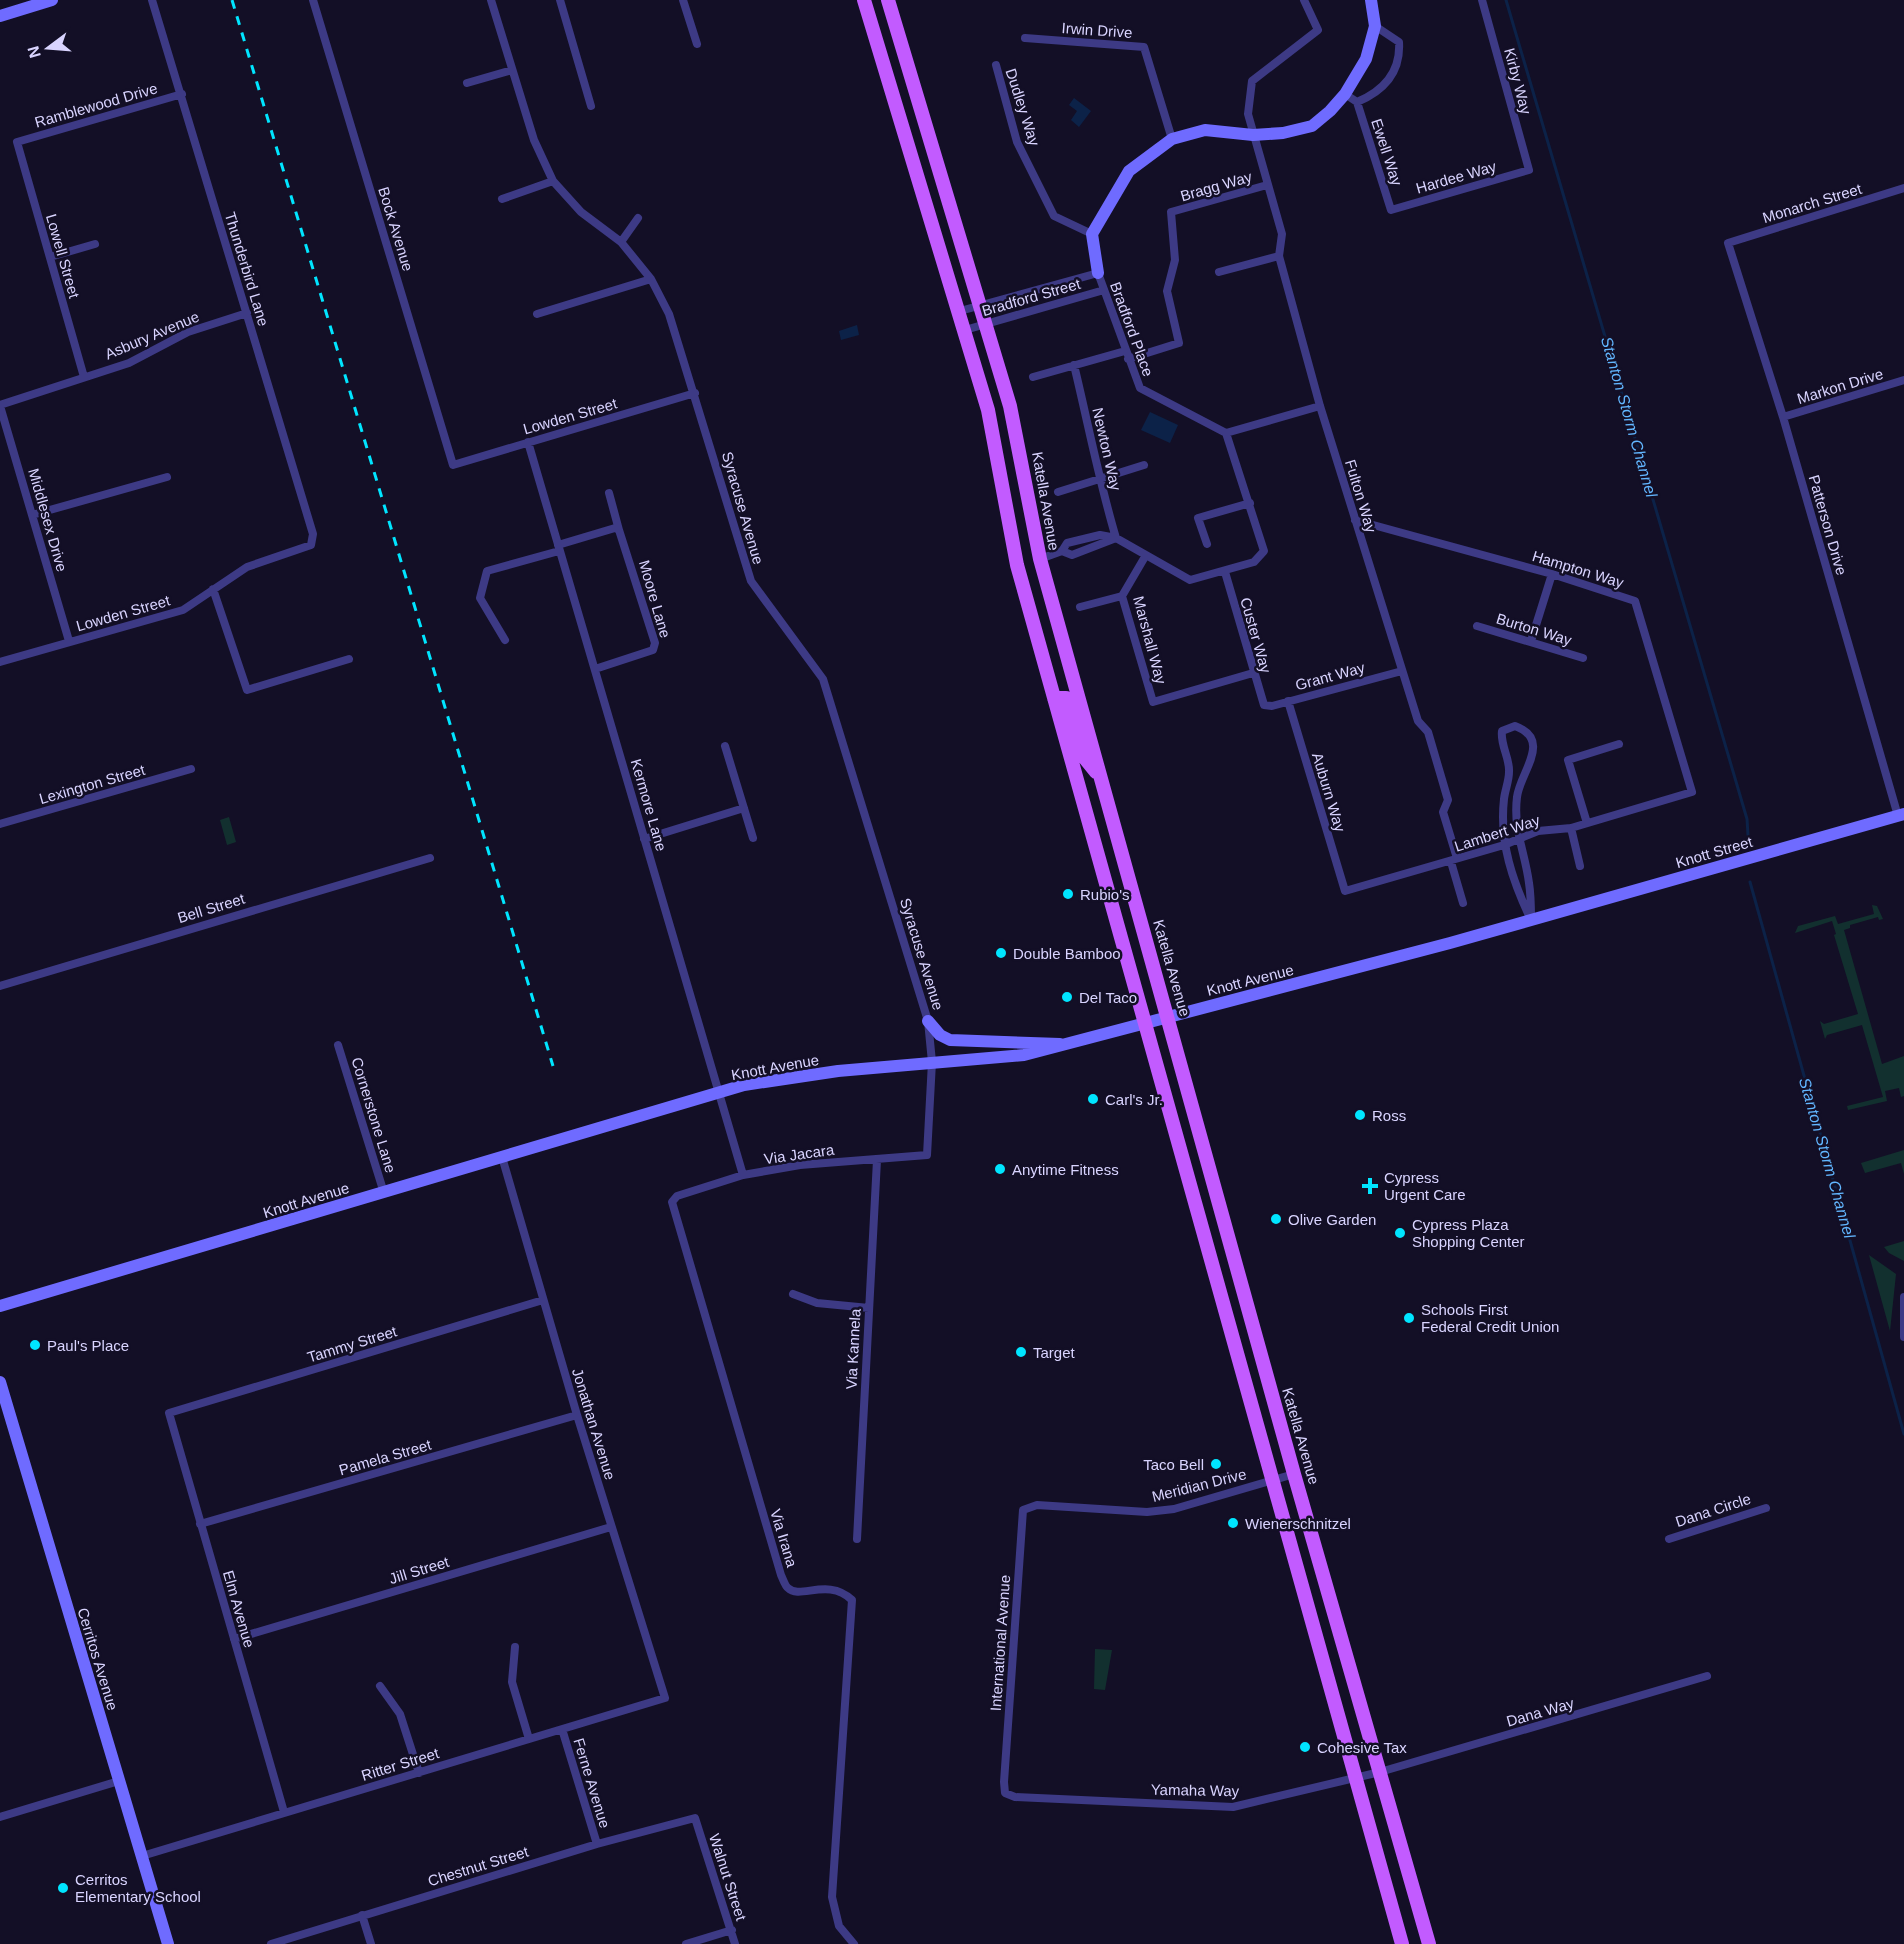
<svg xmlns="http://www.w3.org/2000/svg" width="1904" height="1944" font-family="Arial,sans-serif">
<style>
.green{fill:#12302f}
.water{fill:#0c2248}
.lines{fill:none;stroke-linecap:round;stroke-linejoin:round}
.stream{stroke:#0c2248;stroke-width:3}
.street{stroke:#3d3a85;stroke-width:8}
.secondary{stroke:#6f6bff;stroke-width:12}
.primary{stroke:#c25bff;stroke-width:14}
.rail{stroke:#00e5ff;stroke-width:3;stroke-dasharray:9 8;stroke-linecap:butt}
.poi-dot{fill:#00e5ff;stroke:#130f26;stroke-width:2}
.labels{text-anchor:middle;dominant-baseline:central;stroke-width:5;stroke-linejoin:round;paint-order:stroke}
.street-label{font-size:15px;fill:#d9d4ff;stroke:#130f26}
.poi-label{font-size:15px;fill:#d9d4ff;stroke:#130f26;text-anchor:start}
.water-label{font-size:16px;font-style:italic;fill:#62b6ff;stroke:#130f26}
</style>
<rect width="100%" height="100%" fill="#130f26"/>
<path class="green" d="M229,817l7,25 -9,3 -7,-25z
M1872,905l5,1 6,13 -4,1 -1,-3 -28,8v3l-6,2 38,134 22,-8v40l-3,1 -2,-9 -14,3 2,10 -39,9 -1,-4 36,-9 -21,-72 -35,10 -2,4 -5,-18 4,3 34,-10 -24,-79 2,-1 -4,-13 -37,12 3,-7 37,-10 3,8 36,-10z
M1904,1150v24l-3,-11 -36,10 -4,-10z
M1904,1241v20l-15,-8 -5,-6z
M1869,1255l27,19 -6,57z
M1095,1649l17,1 -7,40 -11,-1z"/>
<path class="water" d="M1074,98l17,13 -12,16 -8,-7 6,-9 -8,-6z
M857,325l2,10 -18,5 -2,-9z
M1150,412l28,13 -8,18 -29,-13z"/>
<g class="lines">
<path class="stream" d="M1506,0l241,819 1,16
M1750,882l154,552"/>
<path class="street" d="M313,0l140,465 242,-72
M491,0l43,140 19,41 28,31 40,30 30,37 18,35 82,267 72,98 105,342 4,41 -5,93 -127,10 -57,10 -66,21 -5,6 109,373c2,4 4,11 7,13 12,12 40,-11 64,12l-20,297 7,29 15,18
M560,0l31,106
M683,0l14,44
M1304,0l14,30 -66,51 -4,33 34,120 -3,22 41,150 98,315 10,11 20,68 -5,12 14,46
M1025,38l119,9 28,92
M996,65l21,77 37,74 38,18
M467,83l45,-13
M1345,94l12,8 34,108 138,-40 -47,-170
M1357,102c26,-11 44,-29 42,-60l-24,-16
M502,199l51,-18
M621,242l17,-24
M50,257l45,-13
M1219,272l60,-16
M960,311l138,-38 42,115 86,45 38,118 -10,11 -64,18 -74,-42 -16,-3 -33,8 -5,8
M537,314l114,-35
M965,330l139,-40
M1128,359l51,-16 -12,-52 8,-31 -4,-48 96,-27
M1074,365c14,58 25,116 42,173
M84,377l-67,-235 165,-48
M1033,377l92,-26
M0,405l129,-42 59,-31 59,-19
M0,406l69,235
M1783,417l121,-37
M1226,433l94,-27
M528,442l215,733
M1058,492l86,-27
M609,493l10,37
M32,515l135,-38
M1207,544l-9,-26 52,-15
M558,545l57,-17 4,2 36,113 -2,7 -58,19
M1146,555l-24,41 31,106 100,-29
M1040,559l22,-8 10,4 44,-17
M1225,572l39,133 8,1 130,-35
M213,589l34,101 102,-31
M1080,607l42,-11
M1477,626l106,32
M505,640l-25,-42 7,-27 72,-20
M1531,641l21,-67
M0,662l183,-52 64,-43 64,-22 2,-11 -161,-534
M1288,701l57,190 159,-46 34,-14 33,-3 121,-36 -57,-191 -83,-27 -197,-54
M1515,726c38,14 5,46 2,71 -4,33 8,55 12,86 2,12 2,25 2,37 -18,-38 -32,-77 -27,-121 1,-9 5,-18 5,-27 1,-14 -9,-27 -7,-41z
M725,746l28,92
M1898,816l-115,-399 -55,-174 176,-55
M1587,823l-19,-63 51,-16
M0,824l191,-55
M1571,828l9,38
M644,839l100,-31
M1451,862l12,41
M0,986l430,-128
M338,1045l46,148
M793,1294l24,9 52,5
M1904,1297v40
M1294,1474l-120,35 -27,3 -110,-7 -14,5 -19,272 1,11 10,4 218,10 147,-35 327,-96
M200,1524l377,-109
M857,1539l20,-379
M1669,1539l97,-31
M234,1639l377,-112
M515,1647l-3,35 17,57
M380,1686l20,28 19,59
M562,1729l35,115
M284,1812l-115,-399 374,-113
M0,1817l119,-36
M142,1856l523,-158 -88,-283 -75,-258
M362,1915l9,29
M271,1944l326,-100 98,-26 40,126
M686,1944l46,-14"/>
<path class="secondary" d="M0,16l52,-16
M1098,273l-6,-39 37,-63 43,-32 33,-9 48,5 30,-2 29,-7 18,-15 15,-17 21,-35 9,-33 -4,-26
M928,1021l12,14 10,5 110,4
M0,1306l744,-221 94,-14 186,-16 426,-112 454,-129
M0,1382l168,562"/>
<path class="primary" d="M864,0l124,410 29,155 385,1379
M888,0l122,406 30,153 254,915 135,470
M1054,698h12l17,58 13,16"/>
<path class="rail" d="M232,0l321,1066"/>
</g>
<g class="poi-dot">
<circle cx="1068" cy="894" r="6"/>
<circle cx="1001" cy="953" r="6"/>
<circle cx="1067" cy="997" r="6"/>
<circle cx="1093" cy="1099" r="6"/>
<circle cx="1360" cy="1115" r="6"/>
<circle cx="1000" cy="1169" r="6"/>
<path d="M1367 1177h6v6h6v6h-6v6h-6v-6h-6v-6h6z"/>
<circle cx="1276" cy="1219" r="6"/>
<circle cx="1400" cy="1233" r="6"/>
<circle cx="1409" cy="1318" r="6"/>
<circle cx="35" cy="1345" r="6"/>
<circle cx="1021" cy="1352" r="6"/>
<circle cx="1216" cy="1464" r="6"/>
<circle cx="1233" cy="1523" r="6"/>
<circle cx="1305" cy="1747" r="6"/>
<circle cx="63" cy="1888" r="6"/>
</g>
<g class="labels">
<g class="street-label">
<text transform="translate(1097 30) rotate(4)">Irwin Drive</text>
<text transform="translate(1518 81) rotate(75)">Kirby Way</text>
<text transform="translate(96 105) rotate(-16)">Ramblewood Drive</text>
<text transform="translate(1023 107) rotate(72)">Dudley Way</text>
<text transform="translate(1387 152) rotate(72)">Ewell Way</text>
<text transform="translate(1456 177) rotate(-16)">Hardee Way</text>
<text transform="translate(1216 186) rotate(-16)">Bragg Way</text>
<text transform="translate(1812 203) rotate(-17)">Monarch Street</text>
<text transform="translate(396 229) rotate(73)">Bock Avenue</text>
<text transform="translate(63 256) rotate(74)">Lowell Street</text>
<text transform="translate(247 269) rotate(73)">Thunderbird Lane</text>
<text transform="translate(1031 297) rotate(-16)">Bradford Street</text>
<text transform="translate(1132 329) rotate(70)">Bradford Place</text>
<text transform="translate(152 335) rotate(-23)">Asbury Avenue</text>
<text transform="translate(1840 386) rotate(-17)">Markon Drive</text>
<text transform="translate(570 416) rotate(-16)">Lowden Street</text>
<text transform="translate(1107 449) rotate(77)">Newton Way</text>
<text transform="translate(1361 496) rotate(73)">Fulton Way</text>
<text transform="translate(1046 501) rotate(80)">Katella Avenue</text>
<text transform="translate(743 508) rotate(74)">Syracuse Avenue</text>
<text transform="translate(48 520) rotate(74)">Middlesex Drive</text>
<text transform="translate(1828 525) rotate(74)">Patterson Drive</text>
<text transform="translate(1578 569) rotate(17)">Hampton Way</text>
<text transform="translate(655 599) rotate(74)">Moore Lane</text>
<text transform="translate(123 613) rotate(-16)">Lowden Street</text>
<text transform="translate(1534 629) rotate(17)">Burton Way</text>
<text transform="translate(1256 635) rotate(74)">Custer Way</text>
<text transform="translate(1150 640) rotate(75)">Marshall Way</text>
<text transform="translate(1330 676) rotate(-15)">Grant Way</text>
<text transform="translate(92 784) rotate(-16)">Lexington Street</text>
<text transform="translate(1329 792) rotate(73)">Auburn Way</text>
<text transform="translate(649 805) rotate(74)">Kermore Lane</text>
<text transform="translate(1497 833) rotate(-18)">Lambert Way</text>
<text transform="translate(1714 852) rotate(-16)">Knott Street</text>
<text transform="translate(211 908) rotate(-17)">Bell Street</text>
<text transform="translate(922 954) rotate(73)">Syracuse Avenue</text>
<text transform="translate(1172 968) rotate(74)">Katella Avenue</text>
<text transform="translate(1250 980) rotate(-14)">Knott Avenue</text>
<text transform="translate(775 1067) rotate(-10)">Knott Avenue</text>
<text transform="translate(374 1115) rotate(73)">Cornerstone Lane</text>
<text transform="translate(799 1154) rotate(-8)">Via Jacara</text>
<text transform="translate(306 1200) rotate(-17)">Knott Avenue</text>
<text transform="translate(352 1344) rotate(-17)">Tammy Street</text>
<text transform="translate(853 1349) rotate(-87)">Via Kannela</text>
<text transform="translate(594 1424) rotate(73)">Jonathan Avenue</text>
<text transform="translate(1301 1436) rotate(74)">Katella Avenue</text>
<text transform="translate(385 1457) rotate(-16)">Pamela Street</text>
<text transform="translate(1199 1485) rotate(-14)">Meridian Drive</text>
<text transform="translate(1713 1510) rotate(-18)">Dana Circle</text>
<text transform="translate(784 1538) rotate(73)">Via Irana</text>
<text transform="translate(419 1570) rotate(-17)">Jill Street</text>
<text transform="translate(239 1609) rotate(74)">Elm Avenue</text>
<text transform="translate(1000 1643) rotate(-86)">International Avenue</text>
<text transform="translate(98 1659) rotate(73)">Cerritos Avenue</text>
<text transform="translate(1540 1712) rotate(-16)">Dana Way</text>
<text transform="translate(400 1764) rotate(-17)">Ritter Street</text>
<text transform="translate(592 1783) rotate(73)">Ferne Avenue</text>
<text transform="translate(1195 1790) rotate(1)">Yamaha Way</text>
<text transform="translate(478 1866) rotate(-17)">Chestnut Street</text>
<text transform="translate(728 1877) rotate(72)">Walnut Street</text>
</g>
<g class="poi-label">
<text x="1080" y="894">Rubio's</text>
<text x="1013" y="953">Double Bamboo</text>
<text x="1079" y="997">Del Taco</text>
<text x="1105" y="1099">Carl's Jr.</text>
<text x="1372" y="1115">Ross</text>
<text x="1012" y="1169">Anytime Fitness</text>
<text x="1384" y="1177">Cypress<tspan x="1384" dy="17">Urgent Care</tspan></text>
<text x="1288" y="1219">Olive Garden</text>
<text x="1412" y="1224">Cypress Plaza<tspan x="1412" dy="17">Shopping Center</tspan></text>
<text x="1421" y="1309">Schools First<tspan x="1421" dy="17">Federal Credit Union</tspan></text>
<text x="47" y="1345">Paul's Place</text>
<text x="1033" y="1352">Target</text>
<text x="1204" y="1464" text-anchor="end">Taco Bell</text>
<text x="1245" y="1523">Wienerschnitzel</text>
<text x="1317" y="1747">Cohesive Tax</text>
<text x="75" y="1879">Cerritos<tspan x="75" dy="17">Elementary School</tspan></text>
</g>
<g class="water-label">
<text transform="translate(1629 417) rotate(74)">Stanton Storm Channel</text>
<text transform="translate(1827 1158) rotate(74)">Stanton Storm Channel</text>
</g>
</g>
<g transform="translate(48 48) rotate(254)" stroke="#130f26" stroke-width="4.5" paint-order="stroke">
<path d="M0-4.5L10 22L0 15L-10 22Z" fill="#d9d4ff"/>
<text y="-9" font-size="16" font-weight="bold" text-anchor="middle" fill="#d9d4ff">N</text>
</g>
</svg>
